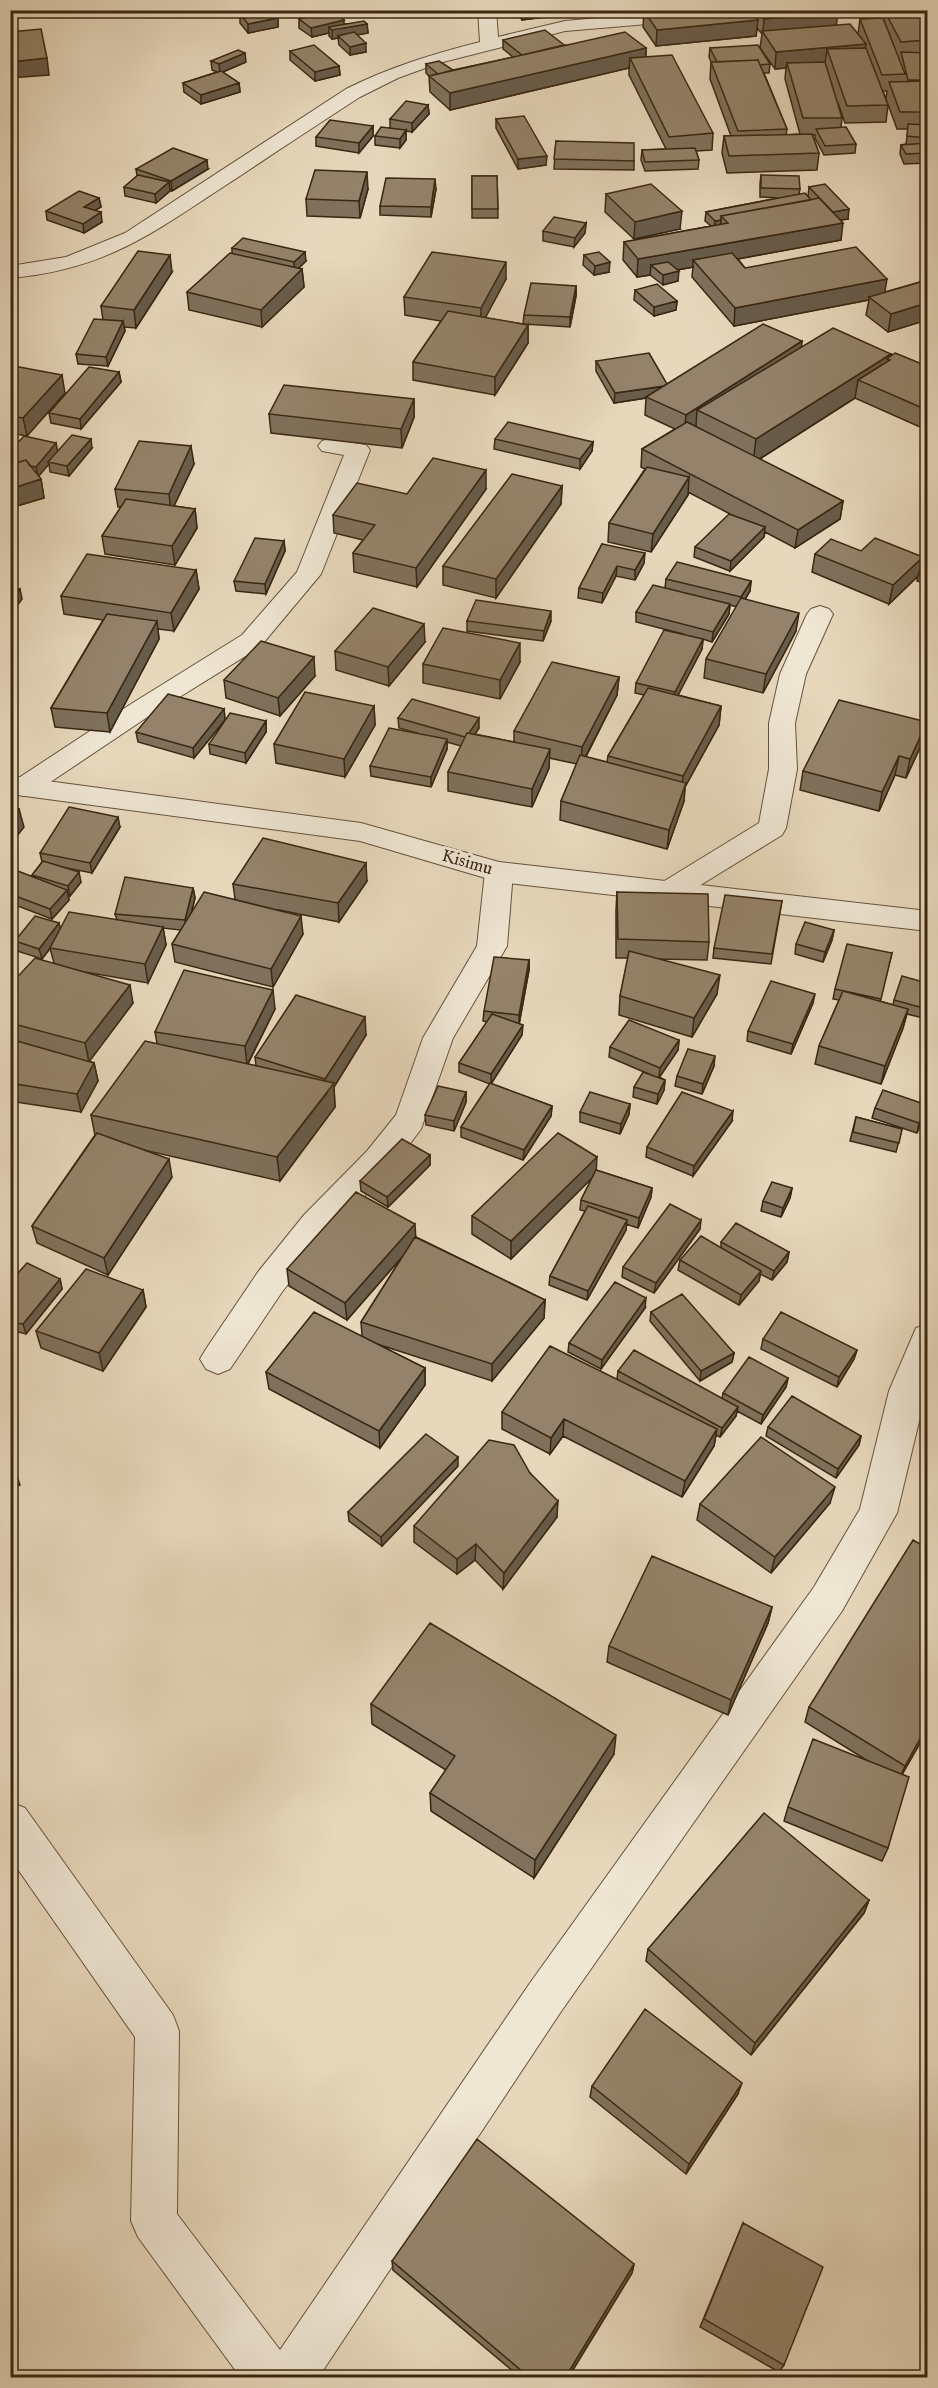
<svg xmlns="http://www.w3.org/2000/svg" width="938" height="2388" font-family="'IM FELL English',serif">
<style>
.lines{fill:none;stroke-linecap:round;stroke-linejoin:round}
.minor-casing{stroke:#65533c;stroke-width:2}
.tertiary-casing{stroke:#65533c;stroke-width:2}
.minor{fill:#efe6d3;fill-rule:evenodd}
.tertiary{fill:#efe6d3;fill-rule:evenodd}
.wall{fill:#7f715b;stroke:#3a2711;stroke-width:1.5}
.shaded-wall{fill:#685c4a;stroke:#3a2711;stroke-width:1.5}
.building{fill:#94836a;stroke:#3a2711;stroke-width:1.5}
.labels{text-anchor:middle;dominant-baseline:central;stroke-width:6;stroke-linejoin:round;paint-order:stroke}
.street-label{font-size:18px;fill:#3a2711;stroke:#efe6d3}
</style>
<rect width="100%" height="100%" fill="#e7d8bc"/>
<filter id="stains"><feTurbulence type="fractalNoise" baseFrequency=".00333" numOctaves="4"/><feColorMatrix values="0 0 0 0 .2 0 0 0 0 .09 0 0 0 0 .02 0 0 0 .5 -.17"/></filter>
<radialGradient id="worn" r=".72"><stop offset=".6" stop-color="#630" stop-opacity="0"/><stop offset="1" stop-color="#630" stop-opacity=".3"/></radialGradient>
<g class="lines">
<g class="minor-casing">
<path id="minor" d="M478,10h18l2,27 67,-16 121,-11h76l-8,5 -189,16 -126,32 -41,15 -38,19c-45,29 -90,59 -134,88 -75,49 -122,85 -216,93v-12l56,-9 59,-24 221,-144c44,-22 87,-35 134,-47z
M330,439l36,6 4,5 -49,124 -61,73 -111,69 -115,77 -10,3 -10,-3 -4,-7 4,-5 117,-77 111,-69 55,-63 47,-117 -22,-4 -4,-5 4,-5z
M820,606l9,3 4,5 -27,60 -11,49 2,46 -11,59 -4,7 -101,62 -10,3 -10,-3 -5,-7 5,-7 98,-60 10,-54v-46l11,-49 27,-60 4,-5z
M499,862l10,3 4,7 -6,74 -54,92 -32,91 -30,40 -63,64 -46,59 -52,77 -12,5 -12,-5 -6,-10 6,-10 52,-77 46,-57 63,-64 29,-36 27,-77 54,-92 8,-74 4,-7z
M928,1324v60l-31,129 -55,98 -282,402 -242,365h-77l-103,-141 -7,-16 4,-184 -125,-179v-56l15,6 148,207 6,16 -2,183 103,136 250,-367 284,-396 46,-78 29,-118 27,-63z"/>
</g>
<g class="tertiary-casing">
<path id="tertiary" d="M10,776l351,47 138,39 429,49v20l-429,-49 -139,-41 -350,-47z"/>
</g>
<use href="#minor" class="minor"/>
<use href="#tertiary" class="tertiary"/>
</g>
<path class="wall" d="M328,10h39l-29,6 6,8h23l1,9 -11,2 9,17 -16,3 -11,-10 -1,-7 -6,1 -3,-3v-3l-17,4 -13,-9v-9l31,-7z
M422,10h42v5l-41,1z
M515,10h38v6l-31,4z
M837,10l-1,15 22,9 2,-15 17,-1 -5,-8h55v153l-23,1 -4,-10 1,-9 5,-1 2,-15h-11l-11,-30 1,-8h-4l5,14 -2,17 -41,1 -7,-20 4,15 -1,9 15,17 -1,9 -31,2 -9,-17v-3h-3l7,18 -2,17 -90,3 -5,-20 2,-17h7l-21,-57 1,-17 -2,-5 1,-9 60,16 -1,9h-5l23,56 -1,6 14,-1 -15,-55 1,-11 -11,1 -15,-21 2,-14 -5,-6 -1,8 -100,10 -13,-19 1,-16z
M240,14l38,4v9l-30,6 -8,-10z
M503,40l61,5 82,3v9l67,76 -1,17 -16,1 3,9 -1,9 -53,2 -4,-11 1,-10 24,-1 -37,-74v-7l-179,42 -20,-18 -1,-16 -3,-3v-9l27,6 60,-13 -10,-8z
M290,51l49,15 1,9 -25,6 -25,-21z
M211,61l35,1 -23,10 16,11 1,9 -39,12 -17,-12 -1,-9 34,-11 -5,-2z
M428,105l1,9 -17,18 -6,-1v9l-6,8 -25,-3v-9l15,-8v-9z
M496,119l50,46 -28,4 -22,-41z
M373,126v10l-14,17 -43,-7v-9z
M556,141l78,20v9l-80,-1z
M136,169h72l-36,22 -2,-1v1l-14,12 -31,-7 -1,-9 13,-11z
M761,175l39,14 -1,5 9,2 1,-9 39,32 -7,1v20l-103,19 7,9 140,24 42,-12v40l-39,12 -22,-17 3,-15 -135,26 -42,-49 1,-10 -16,3 1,11 -15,4 -13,-10 -13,2 -14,-17 1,-18 87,-16 -6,-5 1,-9 72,-14 -18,-1v-13z
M472,176h25l1,42h-26z
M368,189l-8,29 -53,-2 -1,-17z
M436,189l-5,28 -51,-2v-9z
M606,194l74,35 -46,10 -29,-27z
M99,198l2,9 -6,3 7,12 -18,11 -37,-13 -1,-9z
M586,223l-1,10 -11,14 -31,-6v-10z
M232,248l74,13 -8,7 4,1 2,18 -42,40 -73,-17 -2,-18 45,-39z
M584,255l25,17 -15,3 -11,-10z
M172,272l-36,56 -12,-1 1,4 -17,35 -30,-2 -2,-10 27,-34 -2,-14z
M506,279l-21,39 38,6 1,-9 52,-29v10l-6,31 -46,-3 4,1v18l-33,52 -82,-15v-18l28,-41 -36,-6 -1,-18z
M635,290l42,11 -1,9 -22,6 -20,-16z
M802,341l-1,6 90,7v2l36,10v64l-72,-32 -95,61 83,42 -3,18 -45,29 -30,-16 -1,5 -34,34 -36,-14 1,-10 37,-32 -44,-23v3l-37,57 -43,-10 1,-19 36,-54 -4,-2 1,-18 33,-20 -30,-14 1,-17 -32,5 -18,-32v-10l71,23z
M10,370l55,23 -38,43 -17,-3z
M119,372l2,10 -40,47 -30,-6 -2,-10z
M414,399v18l-12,31 -131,-15 -2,-19z
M495,439l98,3 -1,9 -12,18 -86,-20z
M92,448l-23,28 -19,-4 -1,-8 -11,12 3,3 3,19 -34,10v-57h48z
M194,464l-20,42 21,3 2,19 -22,37 -70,-11 -3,-18 19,-29h-3l-3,-18z
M562,486l-1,18 -65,94 -53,-13v-19z
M486,489l-69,98 -63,-15 -1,-19 10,-13 -29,-7 -1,-18 74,-21z
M284,541l1,10 -19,43 -30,-3 -2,-10z
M602,544l42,19 -9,17 -19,-4 -14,27 -24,-5 1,-10z
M861,551l61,10 5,-8v31l-10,-3 1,-5 -29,28 -77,-32 3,-18z
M196,570l3,19 -25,42 -16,-2 1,10 -49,93 -55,-5 -4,-19 52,-88 -39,-6 -3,-18z
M666,579l85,2 -1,10 -5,8 51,32 -33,62 -59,-15 2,-19 31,-52 -7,-2 -1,9 -17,28 -9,-3 -1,10 -24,46 43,11 -2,19 -34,62 -1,14 -17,48 -107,-29 1,-19 16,-37 -28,-6v10l-17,39 -84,-16v-19l13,-26 -14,-4v7l-16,38 -60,-11 -1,-10 47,-33 -18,-5 -1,-10 81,10 -4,6 39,8v-11l105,-54 -2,18 -31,62 21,5 1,-6 36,-61 -9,-2 1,-10 47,-49 -47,-12v-10l29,-24z
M467,621h84l-8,20 -76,-10z
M425,642l-36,44 -53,-16 -1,-19z
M520,662l-20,37 -77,-16v-19z
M315,676l-35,40 -54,-18 -2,-18z
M374,706l1,19 -30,52 -69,-14 -2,-19z
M224,709l1,11 -31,38 -56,-16 -2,-10z
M266,721v11l-20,31 -36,-9 -1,-10z
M927,722l-4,19 -17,37 -11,-3 -16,36 -79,-21 3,-19z
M120,827l-28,46 -30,-6 19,15 -11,14 -2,-1 1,5 -17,19 -42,-16v-35l22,9v-2l10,-13 -2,-9z
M367,881l-28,41 -60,-12 24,24 -30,53 -98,-25 -3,-18 9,-14 -18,-2 3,17 -18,38 -63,-11 48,31 -44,58 5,2 4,18 -17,31 -71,-11v-116l44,-22 -4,-15 2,-2 -10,13 -25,-8 -2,-10 44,-18 1,6 57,-9 -2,-6 78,-26 2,10 -4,16 44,-15 -2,-15z
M617,892l92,50 -2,18 -50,-1 60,35 -25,43 -73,-22 1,-19 8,-38h-12v-48z
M782,901l-11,63 -58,-6 1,-10z
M834,930l-2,10 -9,22 -28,-8 1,-10z
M892,953l-12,48 13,4 1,-5 33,-17v36l-20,-5 -4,14 -22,56 -66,-20 4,-18 20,-46 -6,-1 2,-10z
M529,960v10l-10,54 3,11 -31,49 61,22 -1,10 -28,44 -62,-23v-10l29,-43 -31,-12v-9l28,-41 -4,-1 1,-10z
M813,1003l-22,51 -44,-13 1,-10z
M275,1009l-27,55 8,2 -1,-9 111,-22 -32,52 1,20 -55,74 -136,-31 28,27 -64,98 -71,-32 -5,-17 63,-91 -4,-20 66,-72 -2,-11z
M679,1040l-1,10 -19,27 6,3 -1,10 -7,14 -24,-7 1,-10 17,-12 -42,-18 1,-10z
M714,1066l-12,28 -27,-8 2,-10z
M466,1092v10l-12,29 -28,-6 -1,-10z
M630,1104l-1,10 -9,20 -40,-12v-10z
M927,1105l-3,10 -7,18 -45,-15 3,-10z
M856,1117l46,12 -6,23 -46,-11z
M732,1121l-39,55 -47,-19 1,-10z
M430,1155v10l-42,42 -27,-16 -1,-10z
M596,1170l56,18 -1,9 -13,31 -12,-4v6l-39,70 -38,-15 1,-9 35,-65 -5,-1 1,-10 11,-22 -81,81 -39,-25v-18z
M792,1188l-2,10 -9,19 -20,-6 2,-10z
M700,1229l-46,64 -32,-16 1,-10z
M416,1237l129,63 -1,18 -52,63 -115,-37 48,24v17l-45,63 -111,-59 -3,-17 96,-36 -1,-14 41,-65 -55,63 -58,-34 -2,-17z
M721,1242l68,10 -2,10 -15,18 -12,-6 -1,7 -20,24 -61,-35 2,-10 41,-13z
M60,1279l2,10 -36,45 -16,-4v-48z
M143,1290l3,17 -43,64 -62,-23 -5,-17z
M645,1308l-44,61 -33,-17 1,-9z
M651,1312l83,41 -2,9 -32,19 -50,-60z
M763,1339l94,11 -3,9 -17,28 -76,-38z
M618,1371l104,28 1,-6 65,-15 -2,9 -25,37 -24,-13 -1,5 -16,21 -4,-2 -2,11 -32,51 -119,-61 -13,18 -48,-25v-17l115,-33z
M768,1427l93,9 -2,9 -23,33 -70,-42z
M458,1466l-76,80 -33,-25 -1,-9z
M530,1473l27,44 -54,72 -28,-29 -18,14 -43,-32v-16z
M830,1503l-59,70 -74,-53 3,-16z
M772,1607l-4,16 -40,92 -121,-53 2,-16z
M371,1704l243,50 -80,124 -103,-67 -1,-18 16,-23 -74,-46z
M809,1707l118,24 -25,43 -14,74 -6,13 -98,-40 4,-14 80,-46 -63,-39z
M869,1900l-5,13 -113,142 -105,-94 2,-12z
M592,2086l146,8 -52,80 -96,-77z
M743,2223l41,142 -5,7 -79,-45z
M392,2261l242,3 -2,9 -64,105h-47l-128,-108z
M927,2276v10l-4,-4z"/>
<path class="shaded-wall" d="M334,10h33l-32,7z
M527,10h26v6l-31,4v-9z
M838,12l-2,16 -73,4 1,-13z
M278,18v9l-30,6v-9z
M344,20v8l23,-4 1,9 -28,5 -2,-2v2l-6,1v-9l-3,-3v6l-17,4 -1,-9z
M758,20l-2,16 -100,10 1,-16z
M366,43v9l-16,3v-8z
M866,44l-3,16 -36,-11 -2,15 -38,-1 -1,5 -11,1 1,-17z
M646,48l-1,17 -15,-7 -1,10 -179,42v-17z
M245,53l1,9 -26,11 -1,-9z
M47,58l2,17 -39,3v-16z
M339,66l1,9 -25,6v-9z
M239,83l1,9 -39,12v-9z
M428,105l1,9 -17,18v-9z
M373,126v10l-14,17v-10z
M406,130v10l-6,8v-9z
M547,156l-1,9 -28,4v-10z
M207,160l1,9 -36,22 -1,-10z
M367,172l1,17 -8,29 -1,-17z
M435,179l1,10 -5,28v-10z
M169,182l1,9 -14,12 -1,-9z
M99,198l2,9 -15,9 -2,-9z
M849,209l-1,10 -16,2 1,-9z
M682,211l-2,18 -46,10 1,-17z
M101,212l1,10 -18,11 -1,-9z
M721,220l-1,9 -6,1 1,-9z
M586,223l-1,10 -11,14 1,-9z
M843,223l-2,17 -142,26 -6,-6v7l-33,6 -9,-8 -1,10 -13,2 1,-18z
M305,252l1,9 -11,11 -1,-10z
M170,255l2,17 -36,56 -2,-18z
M506,262v17l-25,47v-18z
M610,262l-1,10 -15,3 1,-9z
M302,269l2,18 -42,40 -1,-17z
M679,271l-1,10 -15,4v-10z
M887,279l-3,18h-15v3l-135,26 1,-18z
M576,286v10l-6,31v-10z
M677,301l-1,9 -22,6v-9z
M927,303v17l-39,12 3,-18z
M123,321l2,10 -17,35 -2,-9z
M528,325v18l-33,52v-18z
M802,341l-2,18 -103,51 -1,16 -12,8 2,-19z
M891,354l-4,24 -29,2 -3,18 -102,65 3,-24z
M119,372l2,10 -40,47 -1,-10z
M62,375l3,18 -38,43 -4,-18z
M668,386l-22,11v1l-32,5 1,-10z
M414,399v18l-12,31 -1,-19z
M91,439l1,9 -23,28 -2,-10z
M593,442l-1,9 -12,18v-10z
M56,443l2,10 -10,9 1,2 -11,13 -2,-10z
M191,446l3,18 -23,48 -2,-18z
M486,470v19l-69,98 -1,-19z
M689,477l-1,18 -37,57 2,-18z
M41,479l3,19 -34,10v-19z
M562,486l-1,18 -65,94v-19z
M843,501l-3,18 -45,29 3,-18z
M195,509l2,19 -22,37 -3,-19z
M765,527l-1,10 -34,34 1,-10z
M284,541l1,10 -19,43 -1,-10z
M645,553l-1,10 -9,17v-10z
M923,557l-5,19 -29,28 4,-19z
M617,566l-1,10 -14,27 1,-10z
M196,570l3,19 -25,42 -3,-18z
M751,581l-1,10 -10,17 1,-11z
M20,589l2,10 -12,16v-13z
M730,604l-1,10 -17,28 1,-10z
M551,611v10l-8,20 1,-10z
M799,613l-3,18 -33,62 3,-19z
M157,621l2,18 -49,93 -3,-19z
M424,624l1,18 -36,44 -1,-19z
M703,639l-1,10 -28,54 1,-11z
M520,643v19l-20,37v-19z
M314,657l1,19 -35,40 -2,-18z
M619,677l-2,18 -36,70 1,-18z
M374,706l1,19 -30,52 -1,-18z
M721,706l-2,19 -34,62 -1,14 -17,48 2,-19 12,-36 2,-18z
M224,709l1,11 -31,38 -1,-10z
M479,718v10l-13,19v-10z
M266,721v11l-20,31 -1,-10z
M927,722l-4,19 -17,37 4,-19z
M447,739v10l-16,38v-10z
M550,749l-1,19 -17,39v-18z
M899,756l-4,19 -16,36 3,-19z
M19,809l5,18 -14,18v-25z
M118,817l2,10 -28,46 -2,-10z
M366,863l1,18 -28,41 -1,-19z
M79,872l2,10 -11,14 -2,-10z
M193,888l2,10 -8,32 -2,-10z
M67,890l2,10 -17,19 -2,-10z
M11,908l3,10 -4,4v-13z
M301,916l2,18 -30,53 -2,-18z
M59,923l2,10 -19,26 -3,-10z
M163,927l3,18 -18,38 -3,-19z
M834,930l-2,10 -9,22 2,-10z
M529,960v10l-10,55v-10z
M720,975l-3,19 -25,43 2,-19z
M130,985l3,18 -44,59 -4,-19z
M273,990l2,19 -28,56 -2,-19z
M815,994l-2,9 -22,51 2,-10z
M908,1009l-5,19 -22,56 4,-18z
M365,1017l1,18 -32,52 1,20 -55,74 -3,-24 50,-64 -2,-14z
M523,1025l-1,10 -31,49v-10z
M679,1040l-1,10 -19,28 1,-10z
M715,1056l-1,10 -12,28 1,-10z
M94,1063l4,18 -17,31 -4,-18z
M665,1080l-1,10 -7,14 1,-10z
M466,1092v10l-12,29v-10z
M630,1104l-1,10 -9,20 1,-10z
M927,1105l-3,10 -7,18 2,-10z
M552,1106l-1,10 -28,44 1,-10z
M733,1111l-1,10 -39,55 1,-10z
M12,1148l3,10 -5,6v-14z
M430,1155v10l-42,42 -1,-10z
M597,1157l-1,17 -85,85v-18z
M169,1159l3,18 -64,98 -4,-17z
M652,1188l-1,9 -13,31 1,-10z
M792,1188l-2,10 -9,19 2,-9z
M627,1220l-1,10 -39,70 1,-9z
M701,1220l-1,9 -46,64 2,-10z
M415,1224l1,17 -69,79 -2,-17z
M789,1252l-2,10 -15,18 2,-9z
M761,1271l-2,10 -20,24 2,-10z
M60,1279l2,10 -36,45 -3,-10z
M143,1290l3,17 -43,64 -4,-18z
M646,1298l-1,10 -44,61 1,-9z
M545,1300l-1,18 -52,63v-17z
M857,1350l-3,9 -17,28 2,-10z
M734,1353l-2,9 -32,19 1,-10z
M425,1368v17l-45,63 -1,-17z
M788,1378l-2,9 -25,37 2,-9z
M738,1407l-2,9 -16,21 2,-9z
M564,1419l-1,17 -13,18 1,-16z
M717,1429l-3,17 -32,51 3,-16z
M861,1436l-2,9 -23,33 2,-9z
M458,1457v9l-76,80 -1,-9z
M14,1468l6,17 -10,6v-20z
M835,1487l-5,16 -59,70 4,-16z
M558,1501l-1,16 -54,72 1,-16z
M476,1544l-1,16 -18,14v-15z
M772,1607l-4,16 -40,92 3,-15z
M927,1726v5l-28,49 6,-14z
M616,1735l-2,19 -80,124 1,-18z
M869,1900l-5,13 -113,142 4,-12z
M742,2083l-4,11 -52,80 3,-10z
M634,2264l-2,9 -64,105h-3z"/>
<path class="building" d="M261,10h10l7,8 -30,6 -8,-10z
M751,10l7,10 -101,10 -13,-19z
M758,10h79l1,2 -74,7z
M884,10h43v30l-26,2z
M332,11l12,9 -33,8 -12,-9z
M883,18l22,56 -23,1 -22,-56z
M364,21l3,3 -35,6 -3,-3z
M850,24l16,20 -90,8 -14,-21z
M41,29l6,29 -37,4v-30z
M545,30l19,15 -42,10 -19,-15z
M354,32l12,11 -16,4 -12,-11z
M625,32l21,16 -196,45 -21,-17z
M314,45l25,21 -24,6 -25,-21z
M758,45l12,19 -10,1 -2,-5 -41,2 -7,-14z
M866,48l22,57 -41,1 -20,-57z
M238,50l7,3 -26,11 -8,-3z
M901,52l26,1v27h-19z
M672,55l41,78 -44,4 -39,-79z
M758,60l29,69 -49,2 -27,-69z
M439,61l14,9 -15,4 -12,-10z
M825,62l17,56h-39l-16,-55z
M221,71l18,12 -38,12 -18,-12z
M927,81v31h-27l-11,-30z
M406,101l22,4 -16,18 -22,-4z
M524,116l23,40 -29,3 -22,-40z
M330,120l43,6 -14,17 -43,-6z
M908,124l19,1v13l-20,-2z
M381,127l25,3 -6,9 -25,-3z
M846,127l10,17 -31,2 -9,-17z
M812,134l7,19 -90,3 -5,-20z
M556,141l78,2v18l-80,-2z
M927,143v10l-21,1 -5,-9z
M173,148l34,12 -36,21 -35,-12z
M695,148l4,12 -54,2 -3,-12z
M315,170l52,2 -8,29 -53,-2z
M138,175l31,7 -14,12 -31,-7z
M761,175l38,1 1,13 -39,-1z
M472,176h25l1,33h-26z
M386,178l49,1 -4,28 -51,-1z
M651,184l31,27 -47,11 -29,-28z
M825,184l24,25 -16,3 -24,-25z
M79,191l20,7 -15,9 17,5 -18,12 -37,-13z
M805,193l6,7 -90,16v4l-6,1 -9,-9z
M819,198l24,25 -205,36 -14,-17 104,-19 -7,-7z
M554,217l32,6 -11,15 -32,-7z
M243,238l62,14 -11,10 -62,-14z
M856,247l31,32 -152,29 -42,-48 39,-7 13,15z
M138,251l32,4 -36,55 -33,-4z
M432,252l74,10 -25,46 -77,-11z
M599,252l11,10 -15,4 -11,-11z
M230,253l72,16 -41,41 -74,-18z
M668,262l11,9 -16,4 -12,-10z
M927,280v23l-36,11 -22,-17z
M531,283l45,3 -6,31 -46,-2z
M657,284l20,17 -23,6 -19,-17z
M448,311l80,14 -33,52 -82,-15z
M94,319l29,2 -17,36 -30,-3z
M763,324l39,17 -116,74 -40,-18z
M833,328l58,26 -135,85 -59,-29z
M649,353l18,31 -3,2 -49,7 -19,-32z
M895,353l32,13v44l-69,-30 32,-20 -3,-1z
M14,366l48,9 -39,43 -13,-2v-46z
M89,367l30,5 -39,47 -31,-6z
M284,385l130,14 -13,30 -132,-15z
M508,422l85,20 -13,17 -85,-20z
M687,422l156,79 -45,29 -156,-81z
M72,435l19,4 -24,27 -19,-4z
M24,436l32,7 -20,24 -6,-1 -4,-6 -10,3 -6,-1v-11z
M139,441l52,5 -22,48 -54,-5z
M433,458l53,12 -70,98 -63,-15 22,-28 -42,-10 24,-32 50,11z
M26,460l15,19 -31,10v-24z
M647,467l42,10 -36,57 -44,-11z
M512,474l50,12 -66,93 -53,-13z
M126,499l69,10 -23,37 -70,-10z
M729,514l36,13 -34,34 -36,-14z
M255,538l29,3 -19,43 -31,-3z
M875,538l48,19 -30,28 -78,-31 16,-15 30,12z
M602,544l43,9 -10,17 -18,-4 -14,27 -24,-5z
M927,553v12l-6,-2z
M87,554l109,16 -25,43 -110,-17z
M677,562l74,19 -10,16 -75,-18z
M653,585l77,19 -17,28 -77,-20z
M10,588l10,1 -10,13z
M741,598l58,15 -33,61 -60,-15z
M476,600l75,11 -7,20 -77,-10z
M373,608l51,16 -36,43 -53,-16z
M107,614l50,7 -50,92 -56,-5z
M443,628l77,15 -20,37 -77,-16z
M664,630l39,9 -28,53 -39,-9z
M261,641l53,16 -36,41 -54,-18z
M552,662l67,15 -37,70 -68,-16z
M648,688l73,18 -38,70 -75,-20z
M305,692l69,14 -30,53 -70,-15z
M168,694l56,15 -31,39 -57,-16z
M412,699l67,19 -10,15h-2l-2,4 -67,-19z
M839,700l88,22 -17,37 -11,-3 -17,36 -79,-21z
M230,713l36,8 -21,32 -36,-9z
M389,728l58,11 -16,38 -61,-11z
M467,733l83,16 -18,40 -84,-17z
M580,755l106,28 -17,47 -108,-29z
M10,806l9,3 -9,11z
M69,807l49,10 -28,46 -50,-10z
M263,838l103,25 -28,40 -105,-19z
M43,861l36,11 -11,14 -36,-11z
M10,868l57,22 -17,19 -40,-15z
M125,877l68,11 -8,32 -70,-6z
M204,892l97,24 -30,53 -99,-25z
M617,892l91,2 1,48 -91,-3z
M725,895l57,6 -10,53 -58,-6z
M69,912l94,15 -18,37 -95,-16z
M35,916l24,7 -20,26 -24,-8z
M805,922l29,8 -9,22 -29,-8z
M847,944l45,9 -11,46 -46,-10z
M629,951l91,24 -26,43 -74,-22z
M494,957l35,3 -10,55 -35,-4z
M35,958l95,27 -45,58 -75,-20v-38z
M184,970l89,20 -28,56 -90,-14z
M902,976l25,7v26l-33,-9z
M771,981l44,13 -22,50 -45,-13z
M843,991l65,18 -23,57 -66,-20z
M296,995l69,22 -40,62 -70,-22z
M492,1014l31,11 -32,49 -32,-11z
M629,1020l50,20 -19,28 -50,-21z
M10,1039l84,24 -17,31 -67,-11z
M145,1041l189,42 -57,74 -186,-42z
M688,1049l27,7 -12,28 -26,-8z
M643,1072l22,8 -7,14 -24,-7z
M490,1083l62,23 -28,44 -63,-23z
M438,1086l28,6 -12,29 -29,-6z
M883,1090l44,15 -8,18 -44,-15z
M590,1092l40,12 -9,20 -41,-12z
M682,1092l51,19 -39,55 -47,-19z
M856,1117l46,12 -3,14 -46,-11z
M97,1133l72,26 -65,99 -72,-32z
M558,1133l39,24 -86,84 -39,-25z
M402,1139l28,16 -43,42 -27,-16z
M596,1170l56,18 -13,30 -58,-18z
M772,1182l20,6 -9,20 -20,-7z
M356,1192l59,32 -70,79 -58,-34z
M670,1204l31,16 -45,63 -33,-16z
M588,1206l39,14 -39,71 -38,-15z
M736,1223l53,29 -15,19 -53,-29z
M701,1236l60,35 -20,24 -61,-35z
M415,1237l130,63 -53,64 -131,-42z
M27,1263l33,16 -37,45 -13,-2v-40z
M86,1269l57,21 -44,63 -63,-22z
M615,1282l31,16 -44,62 -33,-17z
M682,1294l52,59 -33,18 -50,-59z
M314,1312l111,56 -46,63 -113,-59z
M781,1312l76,38 -18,27 -76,-38z
M550,1346l167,83 -32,52 -121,-62 -13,19 -49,-26z
M634,1350l104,57 -16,21 -104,-57z
M749,1357l39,21 -25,37 -40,-22z
M792,1396l69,40 -23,33 -70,-42z
M426,1434l32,23 -77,80 -33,-25z
M761,1437l74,50 -60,70 -75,-53z
M489,1440l25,5 16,28 28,28 -54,72 -28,-29 -19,15 -43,-33z
M10,1463l4,5 -4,3z
M913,1540l14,8v178l-22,40 -96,-59z
M652,1556l120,51 -41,93 -122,-54z
M430,1623l186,112 -81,125 -105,-67 25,-37 -84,-52z
M813,1739l96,38 -21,71 -100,-41z
M764,1813l105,87 -114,143 -107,-94z
M645,2009l97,74 -53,81 -97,-78z
M477,2139l157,125 -69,114h-35l-138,-117z
M743,2223l80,44 -39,98 -80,-46z"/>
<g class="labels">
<g class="street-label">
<text transform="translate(467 863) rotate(16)">Kisimu</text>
</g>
</g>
<rect width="938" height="2388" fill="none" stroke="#e7d8bc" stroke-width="36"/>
<rect x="12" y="12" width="914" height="2364" fill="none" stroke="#3a2711" stroke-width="3"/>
<rect x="18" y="18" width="902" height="2352" fill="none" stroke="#3a2711" stroke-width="1.5"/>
<rect width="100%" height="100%" filter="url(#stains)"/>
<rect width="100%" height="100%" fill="url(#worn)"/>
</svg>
